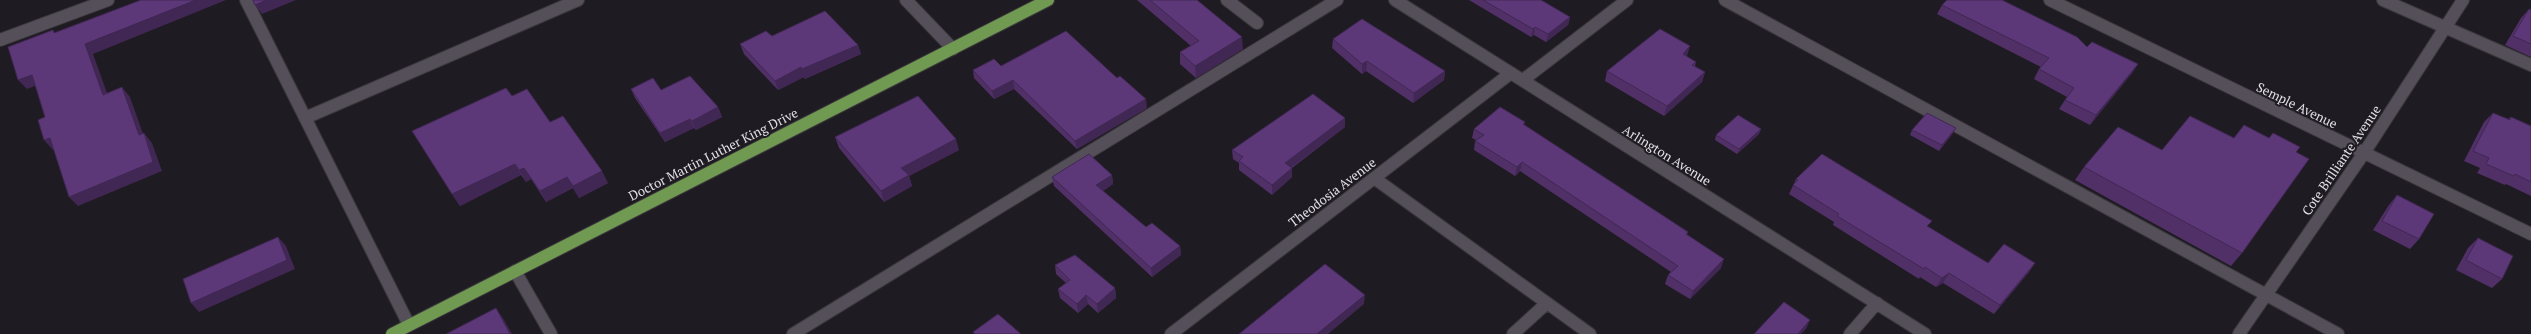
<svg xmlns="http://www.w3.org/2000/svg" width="2531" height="334" font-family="'PT Serif',serif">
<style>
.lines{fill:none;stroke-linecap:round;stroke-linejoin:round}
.minor-casing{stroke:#39363b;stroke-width:14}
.major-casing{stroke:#39363b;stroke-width:14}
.minor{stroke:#544f58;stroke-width:12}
.major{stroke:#709952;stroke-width:12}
.wall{fill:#503067}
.shaded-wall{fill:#412754}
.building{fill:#5d3878;stroke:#412754}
.labels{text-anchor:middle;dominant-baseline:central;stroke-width:4;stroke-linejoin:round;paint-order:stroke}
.street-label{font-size:13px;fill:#e3e0e5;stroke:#1f1b22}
</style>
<rect width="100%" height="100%" fill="#1f1b22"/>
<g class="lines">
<g class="minor-casing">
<path id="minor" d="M246,0l163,325
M906,0l47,49
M1227,0l30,23
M1395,0l530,334
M1725,0l613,334
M2050,0l481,234
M2383,0l148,65
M0,40l108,-40
M1523,80l104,-80
M305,118l273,-118
M1374,178l216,156
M515,271l36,63
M793,334l544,-334
M1171,334l340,-261
M1513,334l34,-31
M1850,334l27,-31
M2239,334l125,-181 99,-153"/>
</g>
<g class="major-casing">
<path id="major" d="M392,334l656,-334"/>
</g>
<use href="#minor" class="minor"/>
<use href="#major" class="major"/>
</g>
<path class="wall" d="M1137,0h60l46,49 -47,29 -16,-14v-12l11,-6z
M1469,0h72l29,17 -2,8 -22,17 -12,-7 -3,2z
M1942,5l145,42 51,17 -6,9 -42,52 -31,-16 8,-12 -33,-18 5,-10 2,-2 -104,-53z
M2529,9l2,1v47l-26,-12 16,-27z
M772,36l86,9 3,9 -56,25 -1,-2 -26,13 -34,-36 -4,-10z
M1333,39l112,32 -1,9 -31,23 -47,-32 -4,3 -30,-26z
M1687,56v1l9,5 -1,4 10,6 -3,10 -38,34 -59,-35 2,-10z
M1001,66l116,12 30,30 -70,41 -63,-60 -20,10 -20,-21 -1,-8z
M631,89l30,1 57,17 4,10 -26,13 -2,-2 -29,14 -30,-44z
M512,96l38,26 58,61 -29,15 -6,-10 -27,14 -15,-23 -5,3 -5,-7 -61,31 -8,-12z
M2493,113l15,6 3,-2 20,9v70l-25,-12 -1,1 -28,-12 3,-5 -16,-7 20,-39z
M1525,122l-1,3 164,107 -1,3 34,33 -31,31 -25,-15 3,-9 3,-3 -151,-101 -5,5 -41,-26 1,-9 1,-1 -4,-2 2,-9z
M1345,127l-53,41v9l-20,18 -33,-25v-7l-6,-4 -1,-9z
M1761,129l-2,5 -22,20 -22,-14 1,-5z
M1912,130l41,3 -14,18 -29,-16z
M835,137l124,13 -50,26 3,10 -28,16 -45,-54z
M2234,138l62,14 -54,101 -11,13 -156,-86 9,-13 78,-17z
M1112,175l1,9 -10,7 43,36 34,19 1,9 -29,22 -98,-91 -2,-9z
M1796,179l132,48 60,36h47l-6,9 -35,42 -51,-31 -7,4 -16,-10 -1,2 -86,-54 1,-3 -45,-28z
M2397,195l22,44 -9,10 -37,-19 16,-25z
M2478,238l24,41 -10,9 -36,-18 12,-22z
M1055,265l60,23 1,10 -18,15 -10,-9 -10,9 -18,-15 -2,-9 8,-6 -10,-9z"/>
<path class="shaded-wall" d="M196,0h30l-133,54 18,50 -8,-9 -18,-51z
M267,0h29l-34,14 -7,-9z
M1570,17l-2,8 -22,17 2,-8z
M1535,27l-1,8 -3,2 2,-8z
M1242,37l1,12 -47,29 -1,-12z
M858,45l3,9 -56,25 -1,-2 -26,13 -3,-9 26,-14z
M1690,46l-3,10 -7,8 3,-10z
M1367,61l-1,10 -4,3v-10z
M2138,64l-6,9 -42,52 6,-10z
M1445,71l-1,9 -31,23 1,-10z
M1705,72l-3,10 -38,34 3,-10z
M32,75l8,9 -13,5 -9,-9z
M1013,80l1,9 -20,10 -2,-8z
M122,87l8,10 17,48 -8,-10z
M1146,99l1,9 -70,41 -2,-8z
M718,107l4,10 -26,13 -4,-9z
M1345,118v9l-60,45v-9z
M690,119l4,9 -29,14 -5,-9z
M1956,128l-3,5 -14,18 3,-6z
M1761,129l-2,5 -22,20 2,-5z
M144,133l8,10 10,28 -84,35 -9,-9z
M50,138l9,9 -6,3 -9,-10z
M956,139l3,11 -50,26 3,10 -28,16 -3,-11 20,-23z
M1522,162l-2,9 -5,5 2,-9z
M515,164l6,11 -61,31 -8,-12z
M524,168l7,11 -5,3 -7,-12z
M1292,168v9l-20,18v-10z
M602,171l6,12 -29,15 -6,-10 -27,14 -6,-11 27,-14z
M1112,175l1,9 -16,10 -1,-9z
M278,237l8,9 9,23 -96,43 -8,-9z
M1180,246l1,9 -29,22 -1,-9z
M1724,259l-3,9 -31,31 3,-8z
M2035,263l-6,9 -35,42 6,-9z
M1949,273l-6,10 -7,4 6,-9z
M1115,288l1,10 -18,15 -1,-9z
M1086,295l2,9 -10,9 -1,-9z
M1365,295l-1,9 -36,30h-11z
M496,308l8,12 8,14h-2z
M1810,320l-4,9 -5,5h-3z"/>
<path class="building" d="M141,0h55l-111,44 18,51 19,-8 17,48 5,-2 9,29 -84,35 -19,-59 -6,2 -6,-20 7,-3 -13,-42 -14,5 -10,-33 45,-17 1,3z
M253,0h14l-12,5z
M1150,0h47l45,37 -47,29 -15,-14 19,-11z
M1483,0h58l29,17 -22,17 -13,-7 -2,2z
M1947,0h55l75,37 10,10 5,-5 46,22 -42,51 -31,-15 9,-12 -35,-19 10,-11 -107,-53z
M2529,9l2,1v34l-18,-8z
M825,11l33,34 -56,24 -1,-2 -26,14 -35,-37 26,-13 6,5z
M1362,19l83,52 -31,22 -47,-32 -5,3 -29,-25z
M1660,29l30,17 -7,8 13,8 -4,3 13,7 -38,34 -60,-35z
M1066,31l51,47 3,-2 26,23 -71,42 -62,-61 -21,11 -19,-21 21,-11 7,7z
M690,76l28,31 -26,14 -2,-2 -30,14 -29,-44 22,-11 8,12z
M506,88l6,8 15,-7 23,33 13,-6 39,55 -29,15 -6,-9 -27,14 -16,-23 -5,2 -4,-6 -63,30 -40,-63z
M1313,94l32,24 -60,45 7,5 -20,17 -33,-24 4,-4 -11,-7z
M918,96l38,43 -55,29 8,7 -28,16 -46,-54z
M1500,107l25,15 -2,2 165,108 -2,2 38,25 -31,32 -25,-16 10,-9 -156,-104 -5,5 -42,-26 9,-6 -10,-6z
M1927,113l29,15 -14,17 -30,-15z
M2493,113l17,7 1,-3 20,9v56l-16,-8 -1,2 -28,-12 3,-6 -16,-7z
M1738,115l23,14 -22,20 -23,-14z
M2190,116l44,22 10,-13 25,13 4,-5 27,14 -4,5 13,7 -67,94 -158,-86 34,-40 44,23z
M1089,154l23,21 -16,10 50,42 6,-4 28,23 -29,22 -99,-91z
M1822,154l110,67 -5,5 61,37 16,-19 31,19 -35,42 -51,-32 -7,5 -17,-11 -1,2 -87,-53 2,-2 -46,-29 5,-5 -2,-1z
M2397,195l37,19 -15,25 -37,-18z
M278,237l9,23 -96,43 -8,-24z
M2478,238l35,18 -11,23 -36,-19z
M1075,255l40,33 -18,16 -11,-9 -9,9 -19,-15 12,-9 -15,-15z
M1325,264l40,31 -48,39h-78z
M1784,302l26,18 -12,14h-44z
M496,308l14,26h-64z
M998,314l23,20h-46l-2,-2z"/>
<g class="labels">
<g class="street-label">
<text transform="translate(2297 105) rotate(26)">Semple Avenue</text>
<text transform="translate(713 154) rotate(-27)">Doctor Martin Luther King Drive</text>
<text transform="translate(1667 155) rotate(32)">Arlington Avenue</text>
<text transform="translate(2341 160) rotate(-56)">Cote Brilliante Avenue</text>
<text transform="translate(1332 192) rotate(-37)">Theodosia Avenue</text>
</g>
</g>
</svg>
